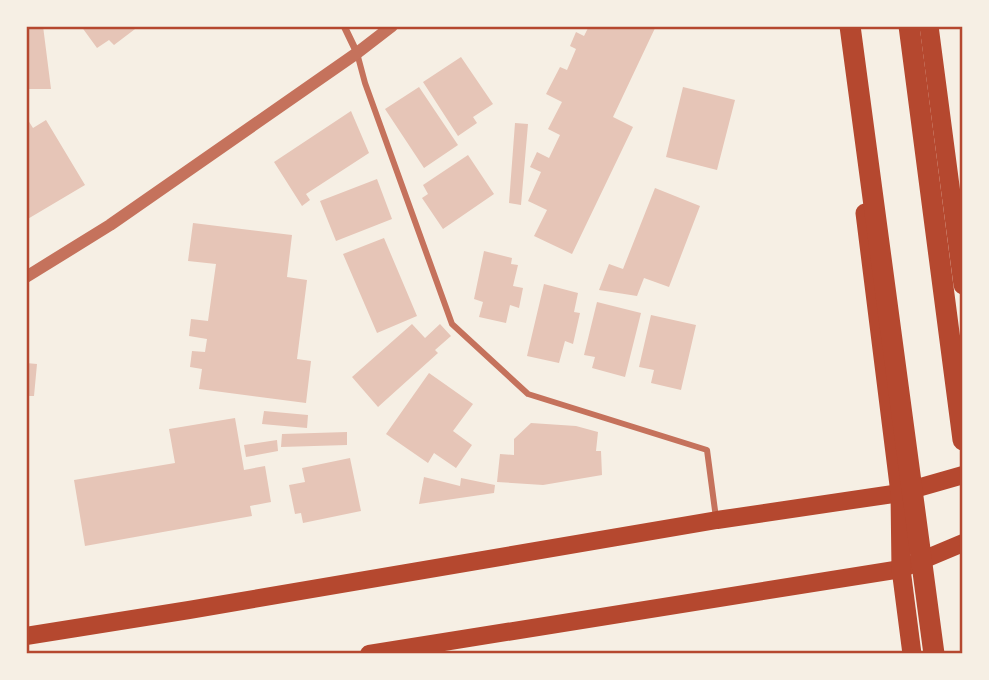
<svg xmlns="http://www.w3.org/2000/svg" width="989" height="680" font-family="Bitter,serif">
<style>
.building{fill:#e6c5b7}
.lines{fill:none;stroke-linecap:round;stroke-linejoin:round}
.pedestrian{stroke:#c5725c;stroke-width:6}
.minor{stroke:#c5725c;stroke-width:7}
.tertiary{stroke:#c5725c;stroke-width:12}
.primary{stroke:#b5482f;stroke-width:18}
.trunk{stroke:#b5482f;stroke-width:19}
.motorway{stroke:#b5482f;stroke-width:21}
.neatline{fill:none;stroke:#b5482f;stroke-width:2.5}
</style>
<rect width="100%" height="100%" fill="#f6efe4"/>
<path class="building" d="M26,26h17l8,63h-25z
M81,26h58l-25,19 -5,-5 -12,8z
M589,26h67l-43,91 20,10 -61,127 -38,-18 13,-26 -19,-9 13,-29 -11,-5 7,-15 12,6 11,-23 -12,-6 14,-27 -16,-8 14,-27 7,3 9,-21 -6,-3 6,-14 8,4z
M461,57l32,47 -20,13 4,6 -19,13 -35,-54z
M419,87l39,58 -34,23 -39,-59z
M683,87l52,13 -18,70 -51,-13z
M351,111l18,42 -63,41 4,6 -8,6 -28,-44z
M26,117l7,11 13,-8 39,65 -59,35z
M515,123l13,1 -7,81 -12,-2z
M468,155l26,39 -51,35 -21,-31 6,-4 -5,-9z
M377,179l15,40 -56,22 -16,-40z
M655,188l45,18 -31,81 -25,-9 -7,18 -38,-6 10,-26 14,5z
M193,223l99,12 -5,42 20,3 -10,79 14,2 -5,42 -107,-14 3,-20 -12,-2 2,-16 13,1 2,-13 -18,-3 2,-17 17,2 8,-57 -28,-3z
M384,238l33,78 -40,17 -34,-79z
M484,251l28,7 -1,6 7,1 -5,21 10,2 -4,20 -9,-3 -4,18 -27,-6 4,-15 -9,-3z
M544,284l34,9 -4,19 6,1 -7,31 -8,-3 -6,22 -32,-7z
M597,302l44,11 -16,64 -33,-9 3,-11 -11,-2z
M651,315l45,10 -15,65 -30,-7 3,-13 -15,-3z
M412,324l13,14 15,-14 11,12 -16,14 3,3 -60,54 -26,-30z
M26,363l11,1 -3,32h-8z
M429,373l44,31 -20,27 19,14 -16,23 -22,-15 -6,10 -42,-29z
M264,411l44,4 -1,13 -45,-4z
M235,418l9,52 21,-4 6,36 -21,4 2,10 -167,30 -11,-66 101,-17 -6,-34z
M531,423l45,3 22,6 -2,19h5l1,24 -59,10 -46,-3 3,-28 14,1v-16z
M347,432v13l-66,2 1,-13z
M277,440l1,11 -32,6 -2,-12z
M350,458l11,53 -58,12 -2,-10 -6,1 -6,-29 16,-3 -3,-14z
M424,477l36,9 1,-8 34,7 -1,8 -75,11z"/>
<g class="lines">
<path class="pedestrian" d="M357,53l8,30 87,241 76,70 179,56 9,68"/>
<path class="minor" d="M344,26l13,27"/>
<path class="tertiary" d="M26,277l84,-52 247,-172 35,-27"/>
<path class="primary" d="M26,636l163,-26 528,-90 183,-27 63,-18
M369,654l532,-85 62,-26"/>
<path class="trunk" d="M929,26l34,259
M865,213l35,280 1,76 11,85"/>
<path class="motorway" d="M850,26l84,628
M909,26l54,414"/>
</g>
<rect width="989" height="680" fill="none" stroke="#f6efe4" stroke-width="56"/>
<rect x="28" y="28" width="933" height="624" class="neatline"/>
</svg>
